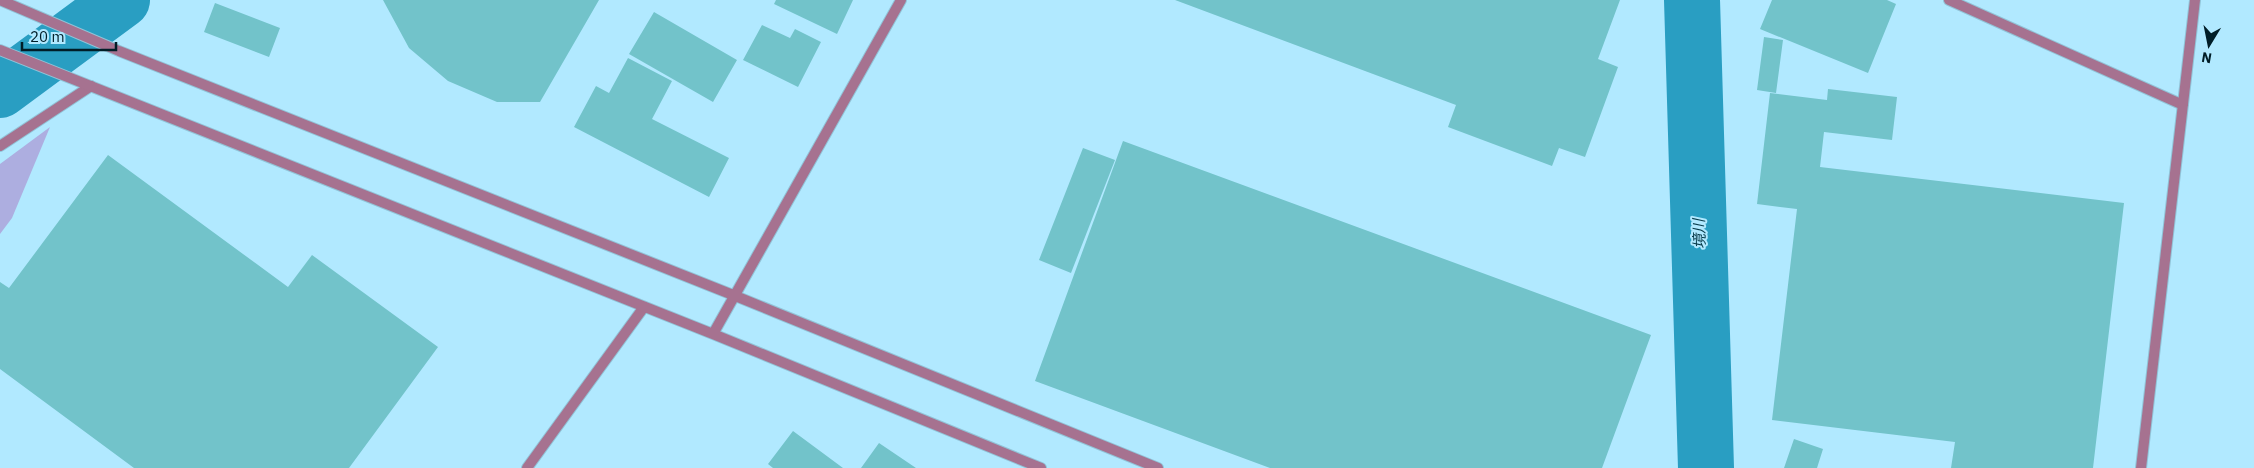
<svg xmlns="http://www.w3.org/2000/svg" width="2254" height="468" font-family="'IBM Plex Sans','Noto Sans JP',sans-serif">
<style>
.green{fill:#adaee0}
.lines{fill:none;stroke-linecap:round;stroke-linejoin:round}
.river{stroke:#299ec2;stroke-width:56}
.building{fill:#72c3ca}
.minor-casing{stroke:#91c4d8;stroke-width:12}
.tertiary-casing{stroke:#91c4d8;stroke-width:12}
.minor{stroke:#a67290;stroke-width:10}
.tertiary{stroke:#a67290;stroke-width:10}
.labels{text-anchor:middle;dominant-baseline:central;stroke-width:4;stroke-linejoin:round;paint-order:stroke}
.water-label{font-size:15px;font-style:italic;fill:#063948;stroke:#b1e9ff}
</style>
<rect width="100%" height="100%" fill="#b1e9ff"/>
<path class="green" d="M50,127l-38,91 -12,16v-70z"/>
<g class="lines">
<path class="river" d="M1692,0l14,468
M0,90l122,-90"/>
</g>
<path class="building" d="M383,0h216l-59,102h-43l-49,-21 -39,-33z
M776,0h77l-16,34 -63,-30z
M1175,0h445l-22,59 20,8 -33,90 -26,-9 -7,18 -104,-39 8,-22z
M1772,0h115l9,4 -28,69 -108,-44z
M215,3l65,25 -11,29 -65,-25z
M654,12l83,48 -24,42 -84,-48z
M762,25l28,13 5,-9 26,13 -23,45 -55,-27z
M1764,37l19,3 -7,53 -19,-3z
M628,58l44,23 -20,38 77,39 -20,39 -135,-70 22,-41 13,7z
M1828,89l69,8 -5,43 -68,-8 -4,35 304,36 -31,265h-142l4,-26 -183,-22 25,-211 -40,-5 13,-111 57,7z
M1123,141l528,194 -49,133h-332l-235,-87z
M1083,148l32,12 -44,113 -32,-13z
M108,155l180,132 24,-32 126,92 -89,121h-215l-134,-99v-87l9,6z
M793,431l50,37h-70l-5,-4z
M1794,439l29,10 -6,19h-33z
M879,443l37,25h-55z"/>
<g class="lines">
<g class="minor-casing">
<path id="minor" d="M0,146l91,-60
M527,468l117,-161"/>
</g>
<g class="tertiary-casing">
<path id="tertiary" d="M0,0l119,51 614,244 425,173
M1949,0l234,105
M0,50l713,284 328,134
M713,334l188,-334
M2141,468l54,-468"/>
</g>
<use href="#minor" class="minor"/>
<use href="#tertiary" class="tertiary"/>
</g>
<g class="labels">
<g class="water-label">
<text transform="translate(1699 234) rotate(-92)">境川</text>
</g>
</g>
<g transform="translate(2209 45) rotate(190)" stroke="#b1e9ff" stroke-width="4" paint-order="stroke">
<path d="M0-4L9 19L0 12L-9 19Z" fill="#001d27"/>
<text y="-8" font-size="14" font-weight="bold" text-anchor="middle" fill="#001d27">N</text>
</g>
<path d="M22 42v8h94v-8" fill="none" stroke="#001d27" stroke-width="2.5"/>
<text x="30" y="42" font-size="15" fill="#001d27" stroke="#b1e9ff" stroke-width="4" paint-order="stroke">20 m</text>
</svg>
